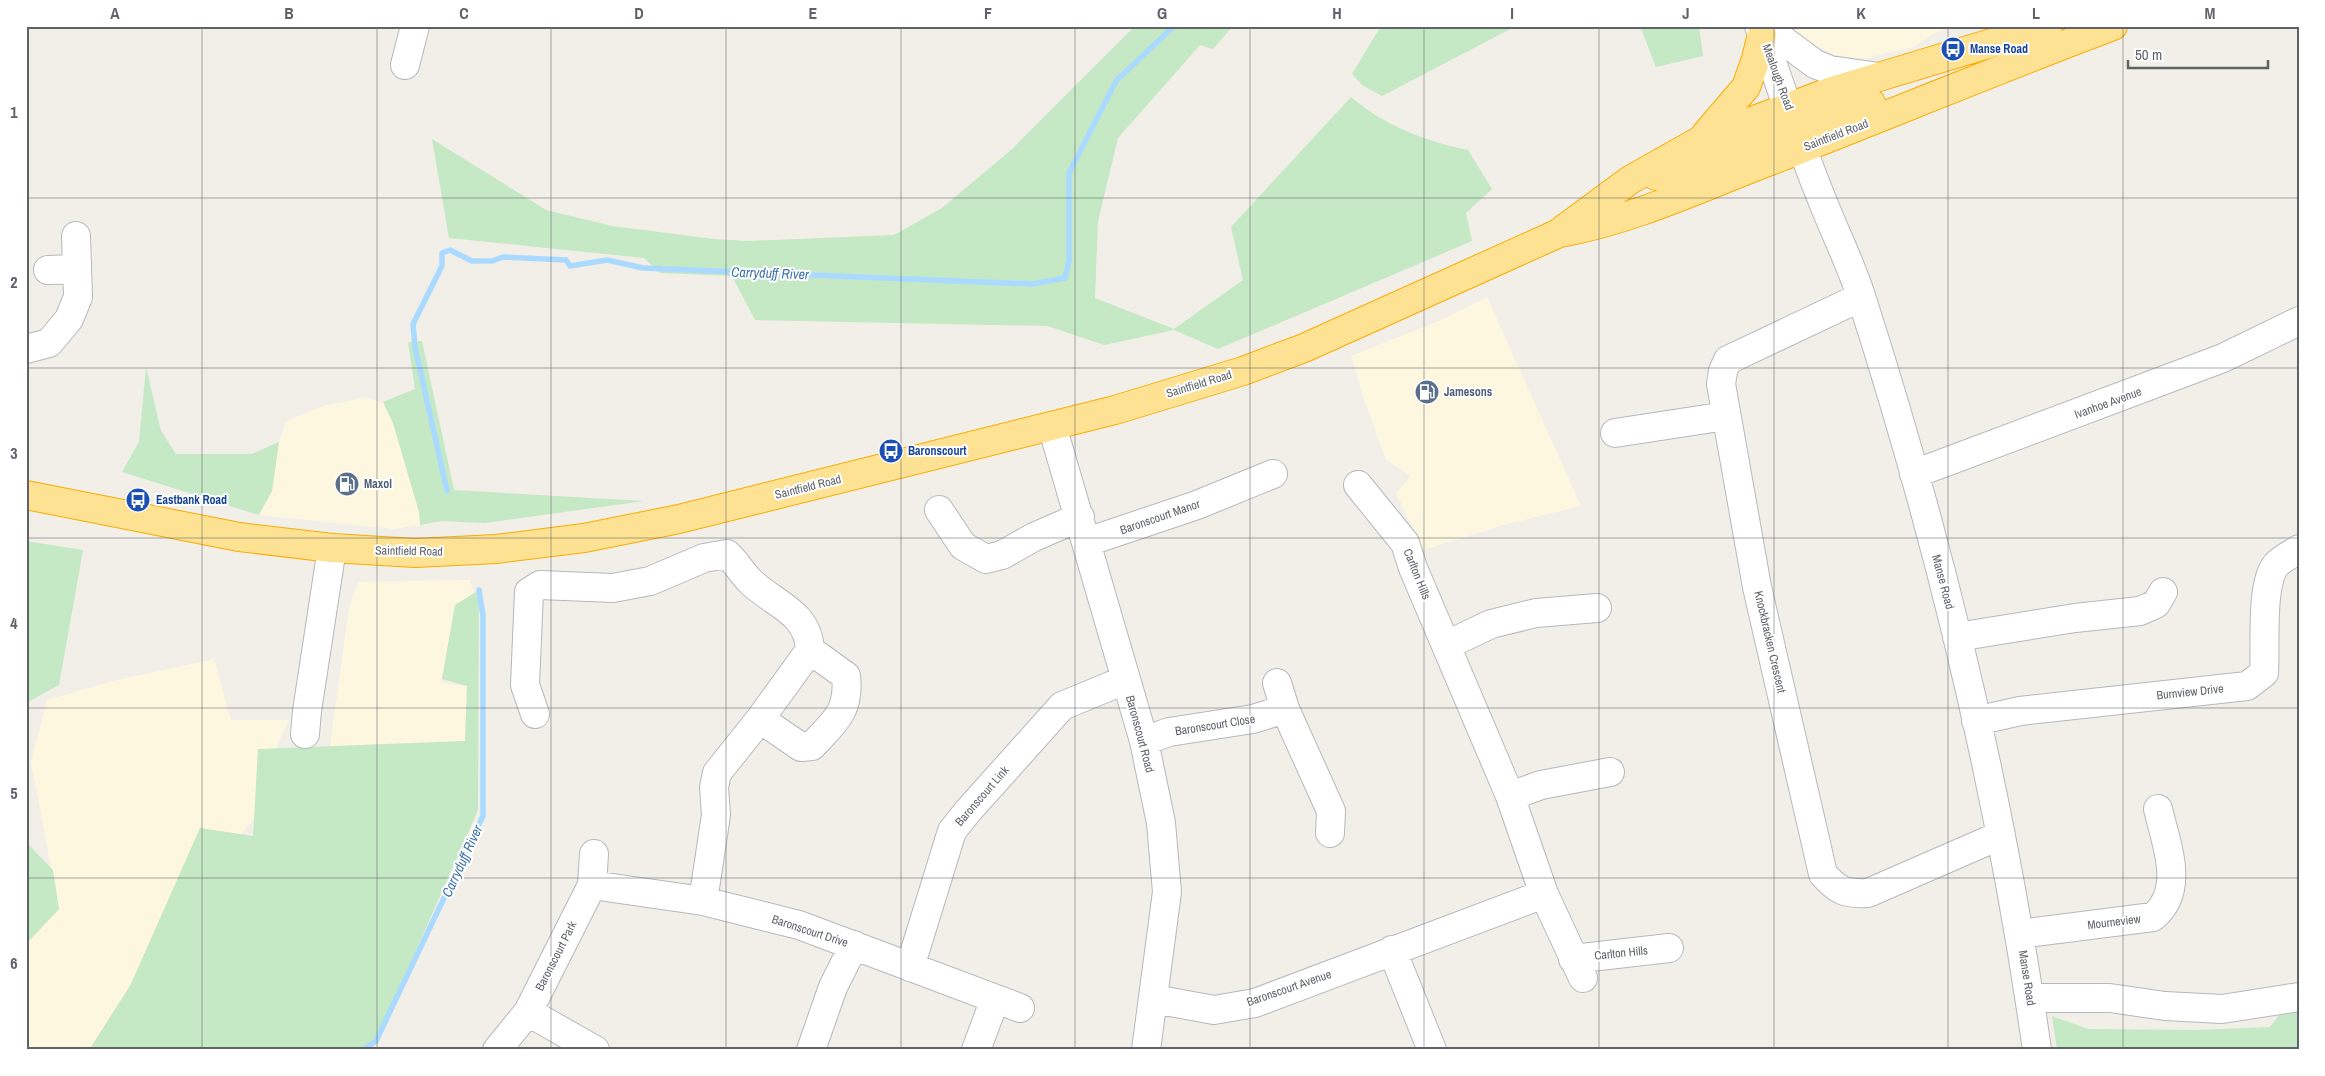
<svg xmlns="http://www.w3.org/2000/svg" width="2325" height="1076" viewBox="0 0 2325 1076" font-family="'Archivo Narrow',sans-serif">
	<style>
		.commercial { fill: #fef7e0 }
		.green { fill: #c5e8c5 }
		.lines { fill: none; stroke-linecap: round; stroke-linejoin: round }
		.stream { stroke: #aadaff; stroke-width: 5.5 }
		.minor-casing { stroke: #b5b8bc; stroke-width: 30 }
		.highway-casing { stroke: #f9ab00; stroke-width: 30 }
		.minor { stroke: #fff; stroke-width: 28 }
		.highway { stroke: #fde293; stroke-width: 28 }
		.grid { fill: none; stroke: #5f6368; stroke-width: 1; stroke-opacity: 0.55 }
		.labels { text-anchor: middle; stroke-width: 4; stroke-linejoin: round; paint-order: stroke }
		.transit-label { font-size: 12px; font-weight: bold; fill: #164399; stroke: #fff; text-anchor: start }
		.street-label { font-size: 12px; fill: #5f6368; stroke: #fff }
		.service-label { font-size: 12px; font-weight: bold; fill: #4e5e75; stroke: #fff; text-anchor: start }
		.water-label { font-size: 14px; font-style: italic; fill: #4174aa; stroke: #fff }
		.neatline { fill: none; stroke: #5f6368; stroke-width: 2 }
		.grid-label { font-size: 16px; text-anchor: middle; font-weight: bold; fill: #5f6368 }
	</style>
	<rect width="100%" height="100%" fill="#f1efe8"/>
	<path class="commercial" d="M1793 26H1959L1937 32 1913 47 1863 59 1834 55 1801 37Z
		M1487 297 1581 506 1500 526 1424 550 1396 493 1411 476 1386 460 1364 399 1351 356 1443 319Z
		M365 398 383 402 393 423 419 512 420 525 394 529 259 515 272 491 279 442 286 421 323 406Z
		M470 580 474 593 455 605 441 683 467 686 465 741 330 746 349 608 358 582Z
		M214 659 231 720H289L264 773 272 796 232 846 191 889 89 1050H26V944L59 910 31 762 47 700 113 681Z"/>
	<path class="green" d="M1135 26H1233L1213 49 1200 45 1118 138 1098 221 1095 298 1174 329 1243 280 1231 227 1351 97C1383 125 1427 142 1468 150L1492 189 1466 213 1472 241 1218 349 1174 330 1104 345 1048 326 755 320 732 276 660 273 644 258 449 238 432 139 546 210 612 226 714 239 748 241 894 235 942 208 1011 150Z
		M1381 26H1516L1382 96 1362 85 1352 74Z
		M1640 26H1699L1703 56 1656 67Z
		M422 341 454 490 644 501 485 523 441 521 420 525 419 512 393 423 383 402 415 389 408 342Z
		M146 367 161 431 176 454H252L279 442 272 491 259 515 122 472 139 442Z
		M26 541 83 550 59 685 26 703Z
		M479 590 478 810 376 1041 363 1050H89L130 986 200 828 253 836 258 749 465 741 467 686 442 679 455 605Z
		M26 842 53 870 59 909 26 944Z
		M2299 1001V1050H2057L2052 1016 2088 1029 2197 1030 2270 1027 2283 1010Z"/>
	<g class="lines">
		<path class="stream" d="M447 491 415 347 413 324 442 266V253L450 250 472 261H492L503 257 566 260 570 266 607 260 643 268 1032 284 1065 278 1069 261V173L1116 81 1174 26
			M363 1050 376 1041 483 816V616L479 590"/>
		<defs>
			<path id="minor" d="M1759 26C1780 83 1798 141 1821 197 1834 231 1850 262 1861 296 1940 542 2001 795 2037 1050
				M1764 26 1815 64 1830 70 1879 77
				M405 65 415 26
				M48 270 76 269
				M1861 297 1728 360 1723 371 1721 384 1757 587 1823 874C1838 891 1845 894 1868 893L2001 835
				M26 349 49 343 69 319 78 297 76 236
				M1052 426 1144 741 1161 823 1167 892 1146 1050
				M1615 433 1726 416
				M1914 474 2223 358 2299 321
				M1358 485 1405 543 1413 568 1510 796 1544 894 1583 978
				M939 510 963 546 986 559 1002 555 1034 537 1080 517
				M1087 542 1197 505 1273 474
				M1957 637 2075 618 2140 611 2156 604 2163 592
				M1447 645 1491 624 1536 613 1597 608
				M1277 683 1285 709 1331 811 1330 833
				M535 714 525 685 529 592 540 585 613 588 650 581 704 558 727 554C736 562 741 572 750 581 774 605 808 611 810 650L760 719 717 773 714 787 716 815 703 901
				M760 719 801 747 812 746C834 722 850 712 846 676L810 650
				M1976 721 2020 711 2247 686 2264 673C2266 647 2260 585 2276 565 2281 559 2292 554 2299 549
				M305 734 307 711 332 548
				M1144 741 1169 732 1253 719 1285 709
				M1510 796 1541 785 1610 772
				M592 885 703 901 799 925 1020 1008
				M2020 934 2153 917C2186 890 2166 844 2158 809
				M1392 950 1432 1050
				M1573 959 1669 948
				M910 967 952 831 968 811 1062 706 1125 680
				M2030 998H2110L2165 1006 2222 1009 2299 997
				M1154 999 1214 1010 1255 1003 1544 894
				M528 1012 595 1050
				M497 1050 528 1012 592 885 594 854
				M811 1050 833 987 854 945
				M976 1050 995 999"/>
			<path id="highway" d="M1705 135 1746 87 1756 59 1762 34
				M1656 176 1678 172 1871 103
				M1565 232C1634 219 1700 188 1765 163 1881 118 1996 70 2113 26
				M26 495 239 537 332 548 415 553 496 549 584 538 679 519 1115 410 1243 371 1304 348 1557 234 1630 180 1701 140 1829 92 2048 26"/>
		</defs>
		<use href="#minor" class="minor-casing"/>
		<use href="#highway" class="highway-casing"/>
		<use href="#minor" class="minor"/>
		<use href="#highway" class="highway"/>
	</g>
	<path class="grid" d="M202 26V1050M377 26V1050M551 26V1050M726 26V1050M901 26V1050M1075 26V1050M1250 26V1050M1424 26V1050M1599 26V1050M1774 26V1050M1948 26V1050M2123 26V1050M26 198H2299M26 368H2299M26 538H2299M26 708H2299M26 878H2299"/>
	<defs>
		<symbol id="bus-disc" viewBox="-11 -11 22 22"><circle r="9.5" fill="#1a4fb4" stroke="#fff"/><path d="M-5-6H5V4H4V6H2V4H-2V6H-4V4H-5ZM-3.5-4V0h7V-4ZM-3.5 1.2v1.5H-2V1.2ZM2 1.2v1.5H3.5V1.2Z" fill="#fff"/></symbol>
		<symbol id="fuel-disc" viewBox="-11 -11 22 22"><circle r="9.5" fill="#5c6f8a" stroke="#fff"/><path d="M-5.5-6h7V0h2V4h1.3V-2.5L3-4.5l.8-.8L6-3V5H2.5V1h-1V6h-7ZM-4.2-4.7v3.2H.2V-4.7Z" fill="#fff"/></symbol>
	</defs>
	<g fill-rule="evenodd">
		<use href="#bus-disc" x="1939" y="35" width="28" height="28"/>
		<use href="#fuel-disc" x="1413" y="378" width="28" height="28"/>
		<use href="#bus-disc" x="877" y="437" width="28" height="28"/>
		<use href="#fuel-disc" x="333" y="470" width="28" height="28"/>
		<use href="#bus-disc" x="124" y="486" width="28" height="28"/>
	</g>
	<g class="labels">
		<g class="transit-label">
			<text x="1970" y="53">Manse Road</text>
			<text x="908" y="455">Baronscourt</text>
			<text x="156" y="504">Eastbank Road</text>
		</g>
		<g class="street-label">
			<text transform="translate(1778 77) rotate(70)" y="4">Mealough Road</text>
			<text transform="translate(1836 135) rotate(-21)" y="4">Saintfield Road</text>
			<text transform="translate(1199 384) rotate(-17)" y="4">Saintfield Road</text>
			<text transform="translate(2108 403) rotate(-20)" y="4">Ivanhoe Avenue</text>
			<text transform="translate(808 487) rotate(-14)" y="4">Saintfield Road</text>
			<text transform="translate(1160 517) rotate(-19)" y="4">Baronscourt Manor</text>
			<text transform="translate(409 551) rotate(1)" y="4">Saintfield Road</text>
			<text transform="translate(1417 574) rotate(68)" y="4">Carlton Hills</text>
			<text transform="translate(1943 582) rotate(75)" y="4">Manse Road</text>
			<text transform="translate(1770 642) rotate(77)" y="4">Knockbracken Crescent</text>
			<text transform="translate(2190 692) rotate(-6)" y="4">Burnview Drive</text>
			<text transform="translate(1215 725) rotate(-9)" y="4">Baronscourt Close</text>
			<text transform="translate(1140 734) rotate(75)" y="4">Baronscourt Road</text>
			<text transform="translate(982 796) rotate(-49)" y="4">Baronscourt Link</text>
			<text transform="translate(2114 922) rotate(-7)" y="4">Mourneview</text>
			<text transform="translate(810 931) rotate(18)" y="4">Baronscourt Drive</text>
			<text transform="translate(1621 953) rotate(-6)" y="4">Carlton Hills</text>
			<text transform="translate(556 956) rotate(-63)" y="4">Baronscourt Park</text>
			<text transform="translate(2027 978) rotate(81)" y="4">Manse Road</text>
			<text transform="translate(1289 988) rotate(-19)" y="4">Baronscourt Avenue</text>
		</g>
		<g class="service-label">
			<text x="1444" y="396">Jamesons</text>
			<text x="364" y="488">Maxol</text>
		</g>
		<g class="water-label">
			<text transform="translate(770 273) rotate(2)" y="5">Carryduff River</text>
			<text transform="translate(462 861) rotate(-65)" y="5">Carryduff River</text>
		</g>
	</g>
	<rect width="2325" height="1076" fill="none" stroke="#ffffff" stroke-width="55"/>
	<path d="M2128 60v8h140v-8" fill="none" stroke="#5f6368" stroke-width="2.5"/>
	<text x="2135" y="60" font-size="15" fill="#5f6368" stroke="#ffffff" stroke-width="4" paint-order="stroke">50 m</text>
	<rect x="28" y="28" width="2270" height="1020" class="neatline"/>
	<g class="grid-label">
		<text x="115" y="19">A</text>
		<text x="289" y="19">B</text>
		<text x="464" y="19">C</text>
		<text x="639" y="19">D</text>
		<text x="813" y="19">E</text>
		<text x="988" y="19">F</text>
		<text x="1162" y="19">G</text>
		<text x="1337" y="19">H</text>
		<text x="1512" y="19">I</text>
		<text x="1686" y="19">J</text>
		<text x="1861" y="19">K</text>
		<text x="2036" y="19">L</text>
		<text x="2210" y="19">M</text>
		<text x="14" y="118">1</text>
		<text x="14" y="288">2</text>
		<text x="14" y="459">3</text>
		<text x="14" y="629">4</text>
		<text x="14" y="799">5</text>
		<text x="14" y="969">6</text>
	</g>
</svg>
